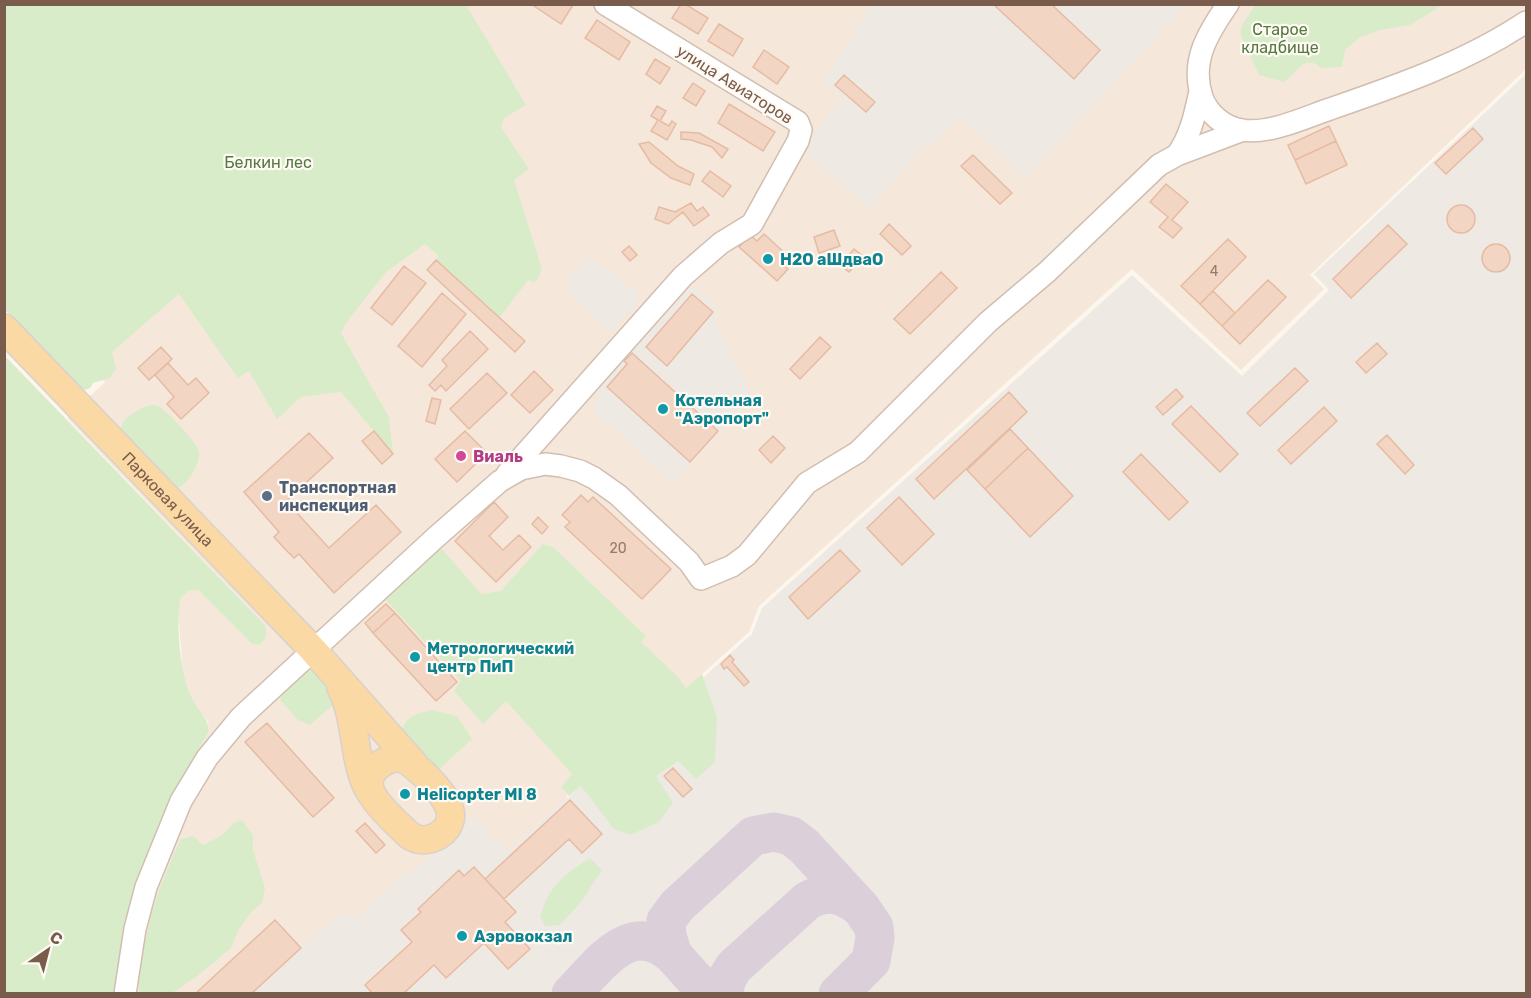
<svg xmlns="http://www.w3.org/2000/svg" width="1531" height="998" viewBox="0 0 1531 998" font-family="Rubik,sans-serif">
	<style>
		.residential { fill: #f5e8da }
		.industrial { fill: #efe9e4 }
		.green { fill: #d8ecc9 }
		.lines { fill: none; stroke-linecap: round; stroke-linejoin: round }
		.taxiway { stroke: #dbcfda; stroke-width: 39 }
		.building { fill: #f3d5c3; stroke: #e6bba3; stroke-width: 1.5 }
		.minor-casing { stroke: #d1beb0; stroke-width: 24 }
		.major-casing { stroke: #dad1cd; stroke-width: 30 }
		.minor { stroke: #fff; stroke-width: 21 }
		.major { stroke: #fbd9a5; stroke-width: 27 }
		.culture-dot { fill: #0f9aa8; stroke: #fffaf3; stroke-width: 2 }
		.hotel-dot { fill: #d1479c; stroke: #fffaf3; stroke-width: 2 }
		.service-dot { fill: #5c6f8a; stroke: #fffaf3; stroke-width: 2 }
		.labels { text-anchor: middle; stroke-width: 4.5; stroke-linejoin: round; paint-order: stroke }
		.number-label { font-size: 14px; fill: #987a6a }
		.park-label { font-size: 16px; fill: #537a41; stroke: #fffaf3 }
		.street-label { font-size: 16px; fill: #7a5c4d; stroke: #fffaf3 }
		.culture-label { font-size: 16px; font-weight: bold; fill: #0d838f; stroke: #fffaf3; text-anchor: start }
		.hotel-label { font-size: 16px; font-weight: bold; fill: #b23c85; stroke: #fffaf3; text-anchor: start }
		.service-label { font-size: 16px; font-weight: bold; fill: #4e5e75; stroke: #fffaf3; text-anchor: start }
	</style>
	<rect width="100%" height="100%" fill="#fdf6ec"/>
	<path class="residential" d="M5 5H1526V69L1310 275 1324 289 1241 370 1132 269 759 606 749 632 566 796 602 834 355 994 114 993 129 906 150 847 170 800 209 731 208 722 191 697 183 675 178 609 181 596 190 590H198L251 643 267 632 265 625 67 418 105 382 5 277Z"/>
	<path class="industrial" d="M871 5H1186L1026 178 960 117 937 143H926L873 205 868 207 802 150 842 98 824 80Z
		M1526 74V993L195 994 277 918 302 946 337 916H357L405 874 414 872 475 816 507 852 752 634 762 608 1132 275 1242 376 1329 290 1314 274Z
		M584 258 594 260 638 293 635 307 611 330 605 329 567 290V279Z
		M692 286 717 308 716 323 752 396 673 483 594 410 600 387Z"/>
	<path class="green" d="M5 5H466L526 105 504 118 501 127 529 169 514 180 542 269 538 279 534 282 528 280 499 318 436 260 439 256 425 244 386 272 346 323 341 333 389 417 393 454 341 392 301 397 277 419 249 371 238 378 179 294 112 352 116 368 110 378 93 383 90 388 85 390 79 387 5 310Z
		M1255 5V4L1442 5 1410 25 1381 30 1360 37 1345 50 1342 67 1321 68C1305 53 1297 72 1284 82L1259 75 1241 36V27Z
		M4 355 265 625C268 634 266 639 259 645L251 643 198 590H190L181 597C175 621 180 670 190 694 195 707 208 716 209 731L170 800 150 847 129 906 114 993H5Z
		M151 405C154 405 157 405 160 407 167 411 195 441 198 449 203 461 187 488 174 489L120 432C120 419 138 408 151 405Z
		M543 544 553 547 646 636 641 642 677 676 686 688 702 674 717 717 715 762 696 779 678 761 656 776 673 803 659 822 630 835 614 829 581 786 569 796 561 787 572 774 506 701 483 724 454 691 461 681 386 600 364 619 359 616 430 551 442 549 481 594 501 591Z
		M315 669 333 687V705L310 725 298 720 280 700C285 685 299 671 315 669Z
		M432 710 457 716 472 739 436 772 400 737C405 716 413 715 432 710Z
		M242 820 253 835V850L265 888 262 903 252 911 239 929 231 948 196 977 172 993H139C138 983 140 971 142 960 148 917 162 878 181 839L193 836 203 845 221 836 234 823Z
		M590 858 602 870 581 902 560 925 545 926 540 916C551 884 562 876 590 858Z"/>
	<g class="lines">
		<path class="taxiway" d="M571 994C600 965 630 917 673 955
			M708 994 673 955 667 936 666 921 677 906 753 836 774 832 791 836 804 846 861 908 874 927 875 938 871 961 838 994
			M724 994 726 980 734 967 807 901C828 889 843 894 861 908"/>
	</g>
	<path class="building" d="M531 4H572L573 5 561 24Z
		M681 4H685L708 18 698 34 672 18Z
		M993 4H1051L1100 50 1074 79Z
		M597 20 630 42 619 60 585 38Z
		M719 24 743 39 733 56 708 41Z
		M764 50 789 67 777 84 753 67Z
		M655 59 670 68 660 84 646 74Z
		M844 75 875 102 866 112 835 85Z
		M693 83 705 91 696 106 683 98Z
		M729 104 775 132 763 151 718 123Z
		M657 106 666 111 660 121 669 126 672 121 676 124 667 140 651 131 658 120 651 116Z
		M1329 126 1336 141 1295 160 1288 145Z
		M1473 128 1483 139 1446 174 1435 163Z
		M681 132 699 133 728 149 722 158 712 147 691 140 681 139Z
		M1336 141 1347 165 1306 184 1295 160Z
		M649 142 678 166 694 174 690 185 671 178 651 163 639 144Z
		M973 155 1012 193 1000 204 961 166Z
		M710 171 731 186 723 197 702 181Z
		M1166 184 1188 202 1172 220 1182 228 1173 238 1159 227 1168 217 1150 202Z
		M691 203 697 211 703 207 709 215 694 226 683 212 668 224 655 219 659 207 675 212Z
		M1447 219a14 14 0 1 1 28 0a14 14 0 1 1-28 0Z
		M889 224 911 246 902 255 880 234Z
		M1388 225 1407 244 1351 298 1333 279Z
		M834 230 840 246 819 253 814 237Z
		M764 234 787 255 781 262 788 269 777 281 739 247 750 235 757 241Z
		M1228 239 1246 257 1200 304 1181 286Z
		M1482 258a14 14 0 1 1 28 0a14 14 0 1 1-28 0Z
		M629 246 637 255 630 261 622 252Z
		M854 249 863 256 849 272 840 265Z
		M436 260 525 341 515 352 427 270Z
		M404 266 426 283 392 325 371 308Z
		M941 272 957 288 910 334 894 319Z
		M1268 280 1286 297 1240 344 1222 326Z
		M1213 291 1235 313 1222 326 1200 304Z
		M442 293 466 314 422 367 398 346Z
		M692 294 713 312 667 366 646 347Z
		M470 331 488 349 446 391 441 385 435 391 429 385 447 366 442 360Z
		M820 337 831 347 800 379 790 369Z
		M1377 343 1387 354 1366 373 1356 362Z
		M161 347 172 359 149 380 138 368Z
		M632 353 718 431 690 462 607 387 627 364 624 361Z
		M168 363 188 385 196 378 209 393 181 419 167 404 174 397 155 375Z
		M1295 368 1308 381 1260 426 1247 413Z
		M534 371 553 390 530 413 511 395Z
		M487 373 507 393 469 429 450 409Z
		M1176 389 1183 397 1163 415 1156 407Z
		M1009 392 1027 412 934 499 916 479Z
		M432 398 441 400 435 424 426 421Z
		M1191 406 1238 454 1220 472 1172 424Z
		M1324 407 1337 421 1291 464 1278 450Z
		M1010 429 1028 448 985 489 967 470Z
		M374 431 393 454 382 464 362 441Z
		M465 431 487 453 457 482 435 459Z
		M309 433 333 458 286 501 329 548 376 505 401 532 334 593 299 554 294 558 284 548 274 537 279 532 244 492Z
		M1387 435 1414 465 1405 474 1377 444Z
		M773 436 785 448 771 463 759 450Z
		M1028 448 1073 496 1030 537 985 489Z
		M1141 454 1188 502 1169 520 1123 472Z
		M581 495 588 502 593 497 671 569 642 599 565 527 570 522 562 515Z
		M899 497 934 534 902 565 867 528Z
		M494 502 508 517 489 536 503 550 519 535 531 547 496 582 455 541Z
		M538 517 548 527 542 534 532 524Z
		M840 550 860 571 808 619 789 597Z
		M386 604 395 613 373 633 365 623Z
		M395 613 457 682 436 701 373 633Z
		M730 655 734 660 732 662 749 682 744 686 727 667 724 669 721 664Z
		M267 723 334 798 313 817 245 742Z
		M673 768 692 789 683 797 664 776Z
		M570 800 602 834 582 853 569 839 504 899 485 879Z
		M365 823 385 845 376 853 356 831Z
		M474 867 516 912 505 922 530 949 508 969 484 943 446 978 434 965 403 994H373L365 985 412 942 401 930 421 912 418 909 459 870 464 876Z
		M275 920 301 948 251 994H195Z"/>
	<g class="lines">
		<defs>
			<path id="minor" d="M1228 4C1208 33 1190 61 1202 97 1208 114 1224 127 1242 130 1268 135 1306 117 1330 109 1399 85 1466 62 1526 22
				M1177 155C1191 135 1195 114 1200 91
				M507 474 683 276 721 243 752 224 798 141 801 130 798 122 605 4
				M125 994 135 929 146 887 181 801 207 758 241 717 435 538 500 481 521 469 545 464 561 466 580 471 594 478 618 495 689 562 701 579 732 566 747 555 807 483 858 452 988 322 1047 272 1159 165 1177 155 1243 130"/>
			<g id="major">
				<path id="s1" d="M4 328 313 650 414 764"/>
				<path d="M341 688C357 717 353 766 370 792"/>
				<path d="M399 757C415 763 446 793 450 811 455 832 426 848 409 835 398 824 380 809 373 796 360 776 381 759 399 757Z"/>
			</g>
		</defs>
		<use href="#minor" class="minor-casing"/>
		<use href="#major" class="major-casing"/>
		<use href="#minor" class="minor"/>
		<use href="#major" class="major"/>
	</g>
	<g class="culture-dot">
		<circle cx="768" cy="259" r="6"/>
		<circle cx="663" cy="409" r="6"/>
		<circle cx="415" cy="657" r="6"/>
		<circle cx="405" cy="794" r="6"/>
		<circle cx="462" cy="936" r="6"/>
	</g>
	<circle class="hotel-dot" cx="461" cy="456" r="6"/>
	<circle class="service-dot" cx="267" cy="496" r="6"/>
	<g class="labels">
		<g class="number-label">
			<text x="1214" y="276">4</text>
			<text x="618" y="553">20</text>
		</g>
		<g class="park-label">
			<text x="1280" y="35">Старое<tspan x="1280" dy="18">кладбище</tspan></text>
			<text x="268" y="168">Белкин лес</text>
		</g>
		<g class="street-label">
			<text transform="translate(735 84) rotate(32)" y="6">улица Авиаторов</text>
			<text dy="6" stroke="none"><textPath href="#s1" startOffset="237">Парковая улица</textPath></text>
		</g>
		<g class="culture-label">
			<text x="780" y="265">H2O аШдваО</text>
			<text x="675" y="406">Котельная<tspan x="675" dy="18">"Аэропорт"</tspan></text>
			<text x="427" y="654">Метрологический<tspan x="427" dy="18">центр ПиП</tspan></text>
			<text x="417" y="800">Helicopter MI 8</text>
			<text x="474" y="942">Аэровокзал</text>
		</g>
		<g class="hotel-label">
			<text x="473" y="462">Виаль</text>
		</g>
		<g class="service-label">
			<text x="279" y="493">Транспортная<tspan x="279" dy="18">инспекция</tspan></text>
		</g>
	</g>
	<rect width="1531" height="998" fill="none" stroke="#7a5c4d" stroke-width="12"/>
	<g transform="translate(48 950) rotate(35)" stroke="#fffaf3" stroke-width="4.5" paint-order="stroke">
	<path d="M0-4.5L10 22L0 15L-10 22Z" fill="#7a5c4d"/>
	<text y="-9" font-size="16" font-weight="bold" text-anchor="middle" fill="#7a5c4d">С</text>
	</g>
</svg>
